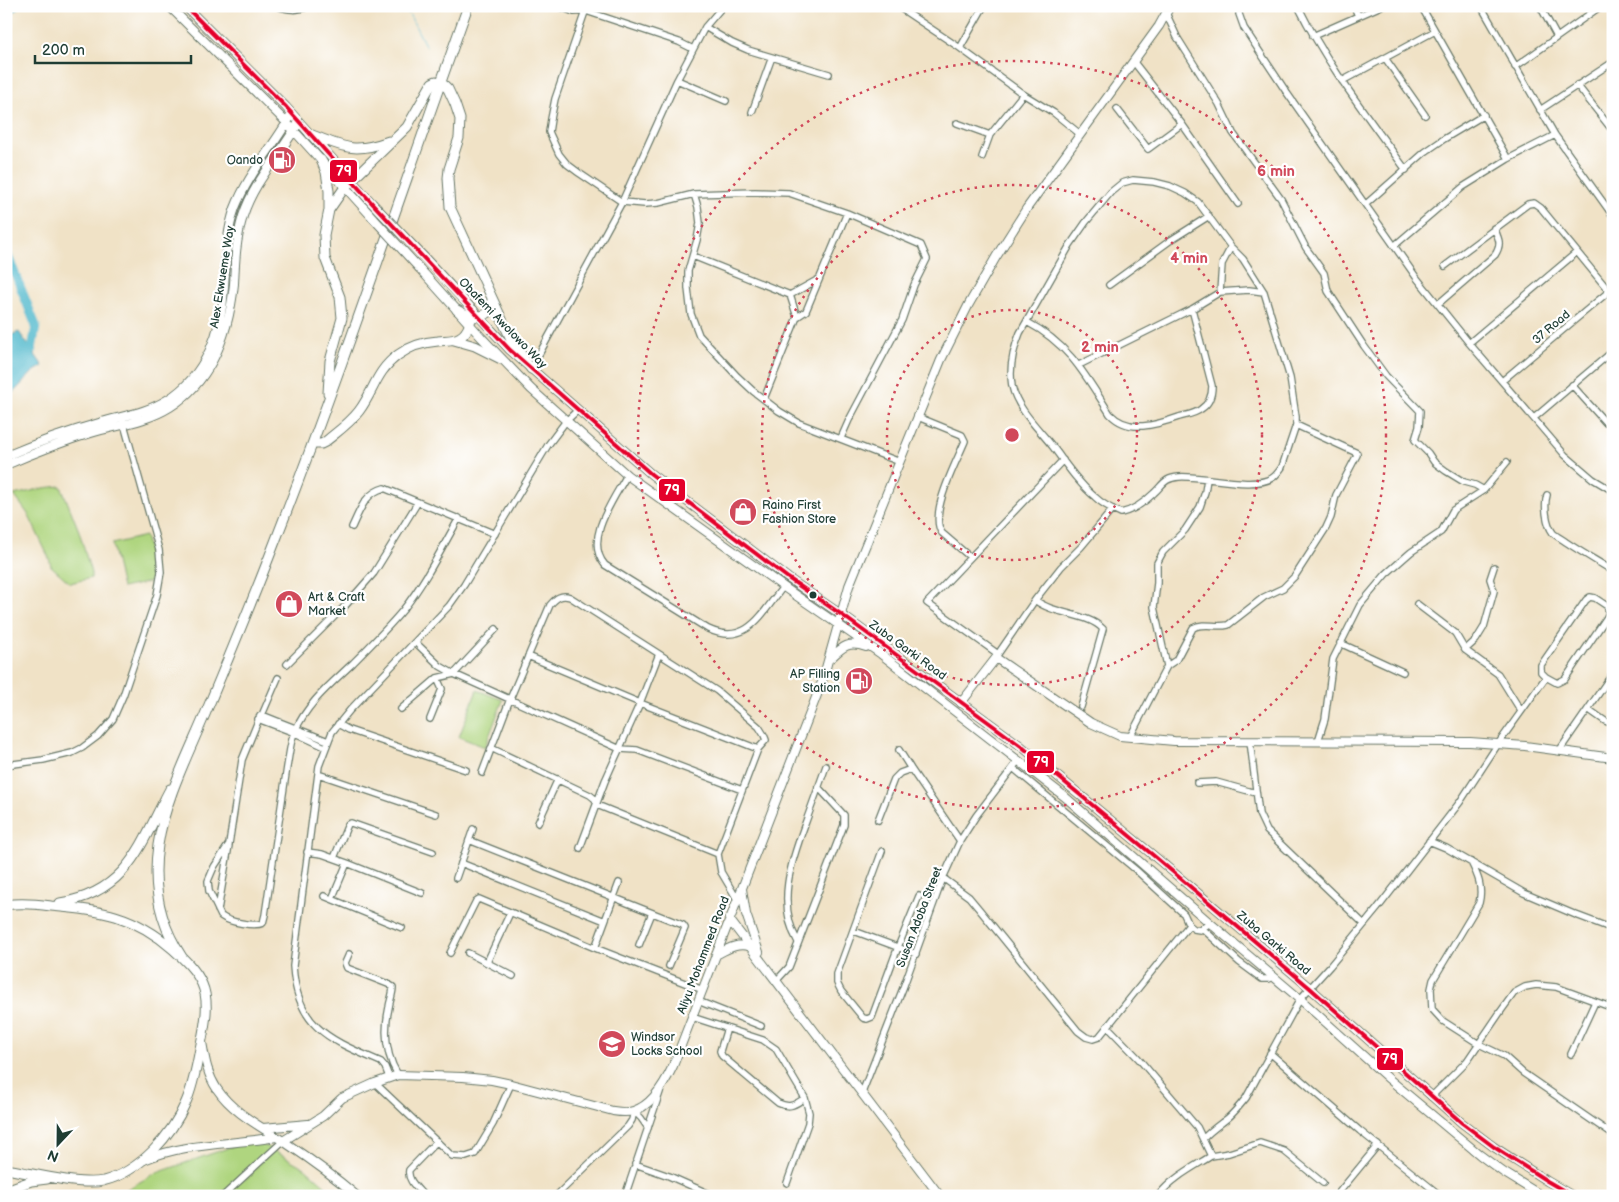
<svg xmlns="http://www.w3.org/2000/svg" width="1619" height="1202" viewBox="0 0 1619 1202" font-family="'Balsamiq Sans',sans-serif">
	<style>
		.green { fill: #afd57f; stroke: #67895a }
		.water { fill: #4db7cb; stroke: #367a80 }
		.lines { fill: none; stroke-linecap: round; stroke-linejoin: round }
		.stream { stroke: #4db7cb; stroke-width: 1 }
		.river { stroke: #4db7cb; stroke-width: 9 }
		.street-casing { stroke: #687767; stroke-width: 8 }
		.secondary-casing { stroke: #687767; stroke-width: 10 }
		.primary-casing { stroke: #687767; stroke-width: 11 }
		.street { stroke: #fff; stroke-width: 5.5 }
		.secondary { stroke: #fff; stroke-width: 8 }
		.primary { stroke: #fff; stroke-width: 9 }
		.secondary-bridge-casing { stroke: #687767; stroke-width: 10; stroke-linecap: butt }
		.secondary-bridge { stroke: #fff; stroke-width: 8 }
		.bus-1-casing { stroke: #fff; stroke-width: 8 }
		.bus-1 { stroke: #e4002b; stroke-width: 4 }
		.ring { fill: none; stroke: #d1495b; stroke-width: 2.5; stroke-dasharray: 2.5 5 }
		.bus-dot { fill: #1f3d34; stroke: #fff; stroke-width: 2 }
		.labels { text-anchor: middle; stroke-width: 4.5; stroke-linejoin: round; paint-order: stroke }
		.poi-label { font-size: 12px; fill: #1f3d34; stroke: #fff; text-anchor: start }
		.street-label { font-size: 12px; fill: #1f3d34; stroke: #fff }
		.centre { fill: #d1495b; stroke: #fff; stroke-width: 2.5 }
		.ring-label { font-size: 15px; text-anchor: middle; font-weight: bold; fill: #d1495b; stroke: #fff; stroke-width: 4.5; stroke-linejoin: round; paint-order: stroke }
		.line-badge { stroke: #fff; stroke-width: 2 }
		.badge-label { font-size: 14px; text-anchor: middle; font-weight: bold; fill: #fff }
	</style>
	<rect width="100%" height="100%" fill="#fff"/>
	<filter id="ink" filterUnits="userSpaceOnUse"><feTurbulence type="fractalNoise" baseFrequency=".02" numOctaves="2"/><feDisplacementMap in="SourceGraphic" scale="10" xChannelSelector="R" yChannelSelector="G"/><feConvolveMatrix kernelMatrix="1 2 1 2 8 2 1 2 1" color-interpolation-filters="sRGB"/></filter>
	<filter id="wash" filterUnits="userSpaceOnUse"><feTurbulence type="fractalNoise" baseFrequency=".0096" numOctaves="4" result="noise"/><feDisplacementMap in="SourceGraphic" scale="20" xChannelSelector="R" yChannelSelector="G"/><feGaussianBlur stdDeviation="1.12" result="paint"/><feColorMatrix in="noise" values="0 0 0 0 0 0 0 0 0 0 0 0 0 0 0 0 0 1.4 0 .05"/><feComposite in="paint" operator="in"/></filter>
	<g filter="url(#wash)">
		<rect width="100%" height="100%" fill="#f0e2c6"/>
		<path class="green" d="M61 486 79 531 91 573V578L70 583 51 566 49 558 28 514 14 495 44 488Z
			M145 536 153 565 150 582 122 588 112 544Z
			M477 690 503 700 485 747 459 737Z
			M253 1139 305 1168 337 1196H115L154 1174Z"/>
		<path class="water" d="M19 332 43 366 33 372 10 396 6 392V335L8 336Z"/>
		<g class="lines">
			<path class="stream" d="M405 6 426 47"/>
			<path class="river" d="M6 13 14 6
				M6 251 36 326 32 349"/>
		</g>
	</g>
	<g filter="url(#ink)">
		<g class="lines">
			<defs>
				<path id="street" d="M277 6C288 10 297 11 308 6
					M558 6 574 12 586 11 679 42 693 49
					M587 6 555 99 551 119 549 132 559 154 567 164 579 173 622 202 645 204 658 203 694 194 755 192 789 193 847 213 921 245 927 259 914 285 902 320 849 420 841 438
					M897 6 960 48 1023 94 1054 113 1080 134
					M1240 6 1239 14 1244 28 1287 93 1416 277 1469 343 1565 455 1593 479 1613 491
					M1298 6C1327 65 1368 117 1406 170
					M1354 6 1358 16
					M1421 6 1508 159
					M1481 6 1555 135 1613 216
					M1540 6 1557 37
					M1166 13 1177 37 1219 104 1233 133 1281 199 1306 248 1324 273 1328 291 1364 346 1386 376 1420 411 1419 427 1415 440 1428 453 1434 462 1446 471 1464 482 1475 485 1484 490 1453 510 1441 532 1411 552 1386 574 1360 605 1333 659 1325 719 1318 741
					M705 27 732 43 748 50 829 74
					M1313 36 1381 6
					M960 48 984 6
					M1385 58 1425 115
					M1133 61 1182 124 1238 204
					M1515 67 1601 6
					M677 80 726 101
					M1342 81 1435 31
					M1577 85 1613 131
					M1117 109 1148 149 1182 124
					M1540 110 1613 62
					M752 112 772 57
					M957 123 990 135
					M982 157 990 135 1023 94
					M1133 180 1154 182 1170 186 1185 193 1198 202 1231 247 1243 259 1264 292 1290 378 1296 417V425L1282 467C1279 471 1276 476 1272 478 1253 490 1202 475 1179 477 1164 478 1163 485 1154 493 1145 502 1134 510 1121 513 1112 509 1102 504 1095 497 1078 483 1066 464 1053 447 1039 429 1017 409 1012 386 1009 368 1013 350 1020 333L1070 245 1086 222 1111 192 1122 183Z
					M694 194 698 207 700 223 697 240 688 271V288L691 314 699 335 737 376 753 391 779 411 799 423 900 462
					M1366 204 1425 152 1444 139 1484 115
					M1394 246 1463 187 1508 159 1555 135
					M693 256 790 295 797 317
					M1445 266 1528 204 1534 203 1541 208 1609 291
					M1109 285 1171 240 1209 216
					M1220 292 1249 290 1264 292
					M790 295 819 279
					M1438 304 1495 255C1502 244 1499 239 1494 228
					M1027 322C1069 344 1086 376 1110 414 1129 434 1156 425 1179 417 1186 415 1195 414 1201 409 1209 404 1212 395 1212 386L1192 309
					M1469 343 1577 252
					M1608 355 1613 361
					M1079 365 1192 309 1220 292 1222 264 1231 247
					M531 369 622 202 677 80 705 27 723 6
					M1502 381 1613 288
					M1572 385 1606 423
					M764 399 797 317 806 311 847 213
					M918 417 962 435 965 441C957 461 928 514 942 533L970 557
					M1534 418 1613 351
					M627 475C614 499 583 540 605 565L708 629C747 647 762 613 783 587
					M1484 490 1507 462
					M1547 495C1544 505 1546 524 1553 533 1556 536 1562 539 1566 542 1581 552 1597 561 1613 571
					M352 527C360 510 365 493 384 488L495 534
					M1590 597 1595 598 1607 606 1609 612 1607 617 1565 679 1557 683 1546 677 1541 672V665L1586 600Z
					M1035 600C1054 615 1088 613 1103 629L1081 707
					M1417 604 1455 633 1465 650 1498 674 1521 711
					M415 642 440 666 454 674 496 629
					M1340 643 1403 672
					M1465 650 1476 640 1484 627 1494 591 1490 579 1494 567
					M998 654 1035 600 1061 567 1081 547 1113 509
					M528 656 640 703 758 749
					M996 658 998 654 927 603 1063 460
					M287 664 345 606 374 573 418 502
					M1167 666 1176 660 1193 628C1204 622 1216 628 1228 625L1264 597 1283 588 1295 576 1326 528 1331 517 1336 495 1357 455V453L1296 425
					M401 709 437 678 454 674 620 749 637 750 742 790
					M1588 709 1605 721 1613 724
					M262 715 278 678
					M258 719 295 733 325 747
					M430 719 442 689 437 678
					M338 724 349 730 466 770
					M1130 737 1167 666 1154 607 1157 583V563L1163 552 1185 530 1200 507 1205 492 1207 479
					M328 741C306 732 284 724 262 715L260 716 242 760 229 844 214 867 208 881 209 891 221 916C229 922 254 927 263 923L265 915 287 767C289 756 290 744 294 733 308 702 330 685 353 663 370 646 387 629 403 610 425 582 441 550 459 518
					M1250 741 1259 814 1267 831 1364 924
					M491 748 590 795 595 799 597 805 718 854
					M899 750 911 769 960 841
					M1559 751 1613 673
					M6 765 43 760 72 753 82 748 98 736 113 719 123 696 157 595 161 572 159 550 122 417
					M1013 768 1136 870 1184 914 1189 925
					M482 773 510 699 550 605C556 598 561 594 570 597L717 691 759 727 764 735 766 740 758 749 718 854 721 872 737 899
					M318 774 436 814
					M1197 783 1216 782 1256 793
					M878 820 894 779 900 773 911 769
					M538 823 558 779
					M469 840 683 925 685 928 669 966
					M1429 841 1446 848 1524 893 1576 915 1613 929
					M580 848 605 781 640 703 659 654
					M882 851 837 974V983L841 991 863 1018 867 1019 872 1017 898 947 919 896
					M307 852 322 854 347 863
					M334 858 348 824 351 823 433 852
					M1471 862C1478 876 1483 887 1479 903L1433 980 1431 989 1432 1009 1443 1021 1479 1044 1504 1056 1523 1073 1613 1135
					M461 863 605 921
					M456 878 473 829
					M943 878 969 897 979 909 1078 1031 1086 1037 1093 1039 1099 1037 1189 925 1194 929 1200 930 1210 923
					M324 896 402 928
					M332 899 347 863 422 893
					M218 910 229 845
					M1202 928 1239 962 1262 979H1269L1273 977
					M854 931 916 954
					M798 942C776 904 791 862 805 824 812 805 819 786 826 766
					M639 945 652 913
					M595 948 619 883
					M450 953 476 901 479 899 595 948 703 990
					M468 953 513 976
					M349 954 345 963 347 968 388 984 393 987C393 994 390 1000 389 1007 384 1030 385 1054 398 1075
					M487 962 510 913
					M777 980 789 967 844 825V815L818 787
					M698 1001 761 1026
					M692 1017 763 1040 776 1049 805 1098 809 1113 808 1123 787 1183
					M1107 1026 1138 1058 1197 1127 1211 1156 1229 1153 1260 1143 1284 1151 1323 1183
					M727 1028 720 1051 722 1056 778 1103C791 1109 795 1104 805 1098
					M1270 1053 1360 1131 1441 1196
					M1571 1054 1595 1002
					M389 1077 385 1067 381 1062C331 1040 297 1029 293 966L319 766 332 732 350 710 449 606 464 585 548 445 566 421 578 410
					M375 1083 452 1156 466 1157 475 1154 493 1124 511 1084
					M862 1093 903 988 943 878 960 841 976 816 1018 761
					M1431 1097 1467 1061 1501 1011 1514 993 1525 987 1536 985 1556 987 1613 1008
					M634 1111 641 1118 648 1128
					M1203 1139C1209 1132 1216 1127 1224 1121 1233 1115 1239 1106 1246 1098L1300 999 1330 966 1377 909 1460 802 1498 744 1546 677
					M635 1164 669 1176 714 1196
					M223 1196 283 1141
					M424 1196C417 1188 407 1180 409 1170L437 1141
					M556 1196 628 1126 632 1120 634 1111
					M625 1196 660 1092
					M1158 1196C1172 1178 1192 1168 1211 1156
					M1336 1196 1378 1145"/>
				<path id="secondary" d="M169 6 287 123 373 218
					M185 6 286 107 372 203
					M424 257 510 350 651 474 788 578 842 615 1021 746 1154 856 1310 988 1462 1123 1494 1147 1547 1181 1573 1196
					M420 269 482 338 531 389 627 475 788 590 881 654 1064 796 1210 923 1300 999 1389 1079 1480 1155 1503 1172 1542 1196
					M6 456C36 443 67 432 99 423 122 416 146 413 167 400 206 376 222 331 224 287 226 260 226 233 235 208 248 174 274 146 292 114
					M6 465C34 453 62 442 91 433 118 425 146 422 170 407 213 380 229 331 234 284 235 261 236 239 243 216 254 181 281 154 299 122
					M831 658C843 646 849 641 866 647
					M961 703 996 658 1091 723 1120 736 1174 741 1470 742 1525 746 1613 758
					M742 889 746 914 759 952
					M729 919 940 1196
					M716 955C727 949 738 942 751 947
					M202 1042C205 1059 207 1074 217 1089 233 1113 262 1127 286 1143 310 1159 335 1177 357 1196
					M263 1128 308 1124
					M283 1141 323 1116 342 1098 375 1083 398 1075 463 1077 492 1080 511 1084 613 1111C619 1112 627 1113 633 1111 652 1106 665 1083 673 1066L822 682 849 586 941 360 969 304 996 257 1027 208 1159 26 1170 6
					M144 1160C187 1142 232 1145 276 1137"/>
				<path id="primary" d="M310 134C343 147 354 154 389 141
					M321 160 326 172 329 191V210L324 235 325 258 340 297 342 318 330 361 328 393
					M329 210 345 187 407 127 432 83 436 81 444 85 448 89 455 104 460 119 459 138 449 169 448 178 450 207 511 339 531 369
					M457 310C469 316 475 320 488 313L492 300
					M454 340 475 346 501 359
					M313 444H321L325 442C337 432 350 423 359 411 374 391 376 371 398 355 409 347 424 342 438 341 445 340 454 341 460 337 469 332 471 320 473 310
					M60 903C129 892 141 843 170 789
					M6 905C21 902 37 904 51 906 101 910 134 915 173 949 184 959 196 970 202 984 210 1002 205 1025 201 1044 197 1063 194 1084 186 1102 172 1135 140 1172 103 1181 80 1186 31 1173 6 1169
					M182 957C159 923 152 886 158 845 165 799 188 755 206 712 229 657 252 602 273 547 343 368 403 187 468 6
					M6 1190 31 1181 47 1179"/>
			</defs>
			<use href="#street" class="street-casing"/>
			<use href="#secondary" class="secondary-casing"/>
			<use href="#primary" class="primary-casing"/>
			<use href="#street" class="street"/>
			<use href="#secondary" class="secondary"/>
			<use href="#primary" class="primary"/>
			<defs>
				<path id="secondary-bridge" d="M372 203 424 257
					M373 218 420 269"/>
			</defs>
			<use href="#secondary-bridge" class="secondary-bridge-casing"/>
			<use href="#secondary-bridge" class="secondary-bridge"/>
			<defs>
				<path id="bus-1" d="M185 6 286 107 372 203 510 350 651 474 788 578 842 615 1021 746 1154 856 1310 988 1462 1123 1494 1147 1547 1181 1573 1196"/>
			</defs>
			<use href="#bus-1" class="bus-1-casing"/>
			<use href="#bus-1" class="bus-1"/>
		</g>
	</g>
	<g class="ring">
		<circle cx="1012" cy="435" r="125"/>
		<circle cx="1012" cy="435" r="250"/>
		<circle cx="1012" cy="435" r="374"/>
	</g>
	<defs>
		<symbol id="fuel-disc" viewBox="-11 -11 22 22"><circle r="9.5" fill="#d1495b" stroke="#fff"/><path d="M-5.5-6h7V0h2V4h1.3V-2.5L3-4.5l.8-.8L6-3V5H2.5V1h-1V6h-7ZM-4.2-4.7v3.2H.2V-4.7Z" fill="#fff"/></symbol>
		<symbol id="shop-disc" viewBox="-11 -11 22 22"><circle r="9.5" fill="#d1495b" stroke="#fff"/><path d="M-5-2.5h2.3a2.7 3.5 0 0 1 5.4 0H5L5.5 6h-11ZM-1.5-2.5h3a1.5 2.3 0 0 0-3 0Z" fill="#fff"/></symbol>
		<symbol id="school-disc" viewBox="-11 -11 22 22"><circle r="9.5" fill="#d1495b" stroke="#fff"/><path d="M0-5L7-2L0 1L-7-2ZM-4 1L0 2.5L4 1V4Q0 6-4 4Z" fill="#fff"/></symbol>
	</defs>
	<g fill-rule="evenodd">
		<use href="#fuel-disc" x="266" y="144" width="32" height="32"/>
		<use href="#shop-disc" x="727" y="496" width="32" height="32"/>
		<use href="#shop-disc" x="273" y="588" width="32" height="32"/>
		<use href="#fuel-disc" x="843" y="665" width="32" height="32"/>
		<use href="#school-disc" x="596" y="1028" width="32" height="32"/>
	</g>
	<circle class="bus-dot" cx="813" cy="595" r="4.5"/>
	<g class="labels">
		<g class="poi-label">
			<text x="263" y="164" text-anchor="end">Oando</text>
			<text x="762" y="509">Raino First<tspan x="762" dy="14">Fashion Store</tspan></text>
			<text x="308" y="601">Art &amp; Craft<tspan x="308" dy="14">Market</tspan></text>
			<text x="840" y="678" text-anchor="end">AP Filling<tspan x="840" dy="14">Station</tspan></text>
			<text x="631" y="1041">Windsor<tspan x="631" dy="14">Locks School</tspan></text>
		</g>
		<g class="street-label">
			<text transform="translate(222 277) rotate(-81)" y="4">Alex Ekwueme Way</text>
			<text transform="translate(503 323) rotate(46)" y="4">Obafemi Awolowo Way</text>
			<text transform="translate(1551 327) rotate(-40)" y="4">37 Road</text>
			<text transform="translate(908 650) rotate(36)" y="4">Zuba Garki Road</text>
			<text transform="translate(919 917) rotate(-69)" y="4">Susan Adoba Street</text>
			<text transform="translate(1274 943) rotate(40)" y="4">Zuba Garki Road</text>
			<text transform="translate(703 955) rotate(-69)" y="4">Aliyu Mohammed Road</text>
		</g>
	</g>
	<circle cx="1012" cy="435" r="8" class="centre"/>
	<g class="ring-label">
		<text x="1276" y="176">6 min</text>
		<text x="1189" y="263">4 min</text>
		<text x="1100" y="352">2 min</text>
	</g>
	<g class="line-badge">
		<rect x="329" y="159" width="29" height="24" rx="5" fill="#e4002b"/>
		<rect x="658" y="478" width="28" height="24" rx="5" fill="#e4002b"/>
		<rect x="1026" y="750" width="29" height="24" rx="5" fill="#e4002b"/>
		<rect x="1376" y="1047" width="28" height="24" rx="5" fill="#e4002b"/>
	</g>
	<g class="badge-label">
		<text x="344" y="176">79</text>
		<text x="672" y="495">79</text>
		<text x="1041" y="767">79</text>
		<text x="1390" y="1064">79</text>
	</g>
	<rect width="1619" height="1202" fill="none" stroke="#fff" stroke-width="25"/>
	<g transform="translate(58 1144) rotate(202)" stroke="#ffffff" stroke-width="4" paint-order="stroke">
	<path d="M0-4L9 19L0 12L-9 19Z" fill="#1f3d34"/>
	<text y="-8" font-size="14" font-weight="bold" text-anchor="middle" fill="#1f3d34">N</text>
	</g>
	<path d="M35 55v8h156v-8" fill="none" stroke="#1f3d34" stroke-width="2.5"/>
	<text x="42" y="55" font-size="15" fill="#1f3d34" stroke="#ffffff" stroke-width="4" paint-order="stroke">200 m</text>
</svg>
